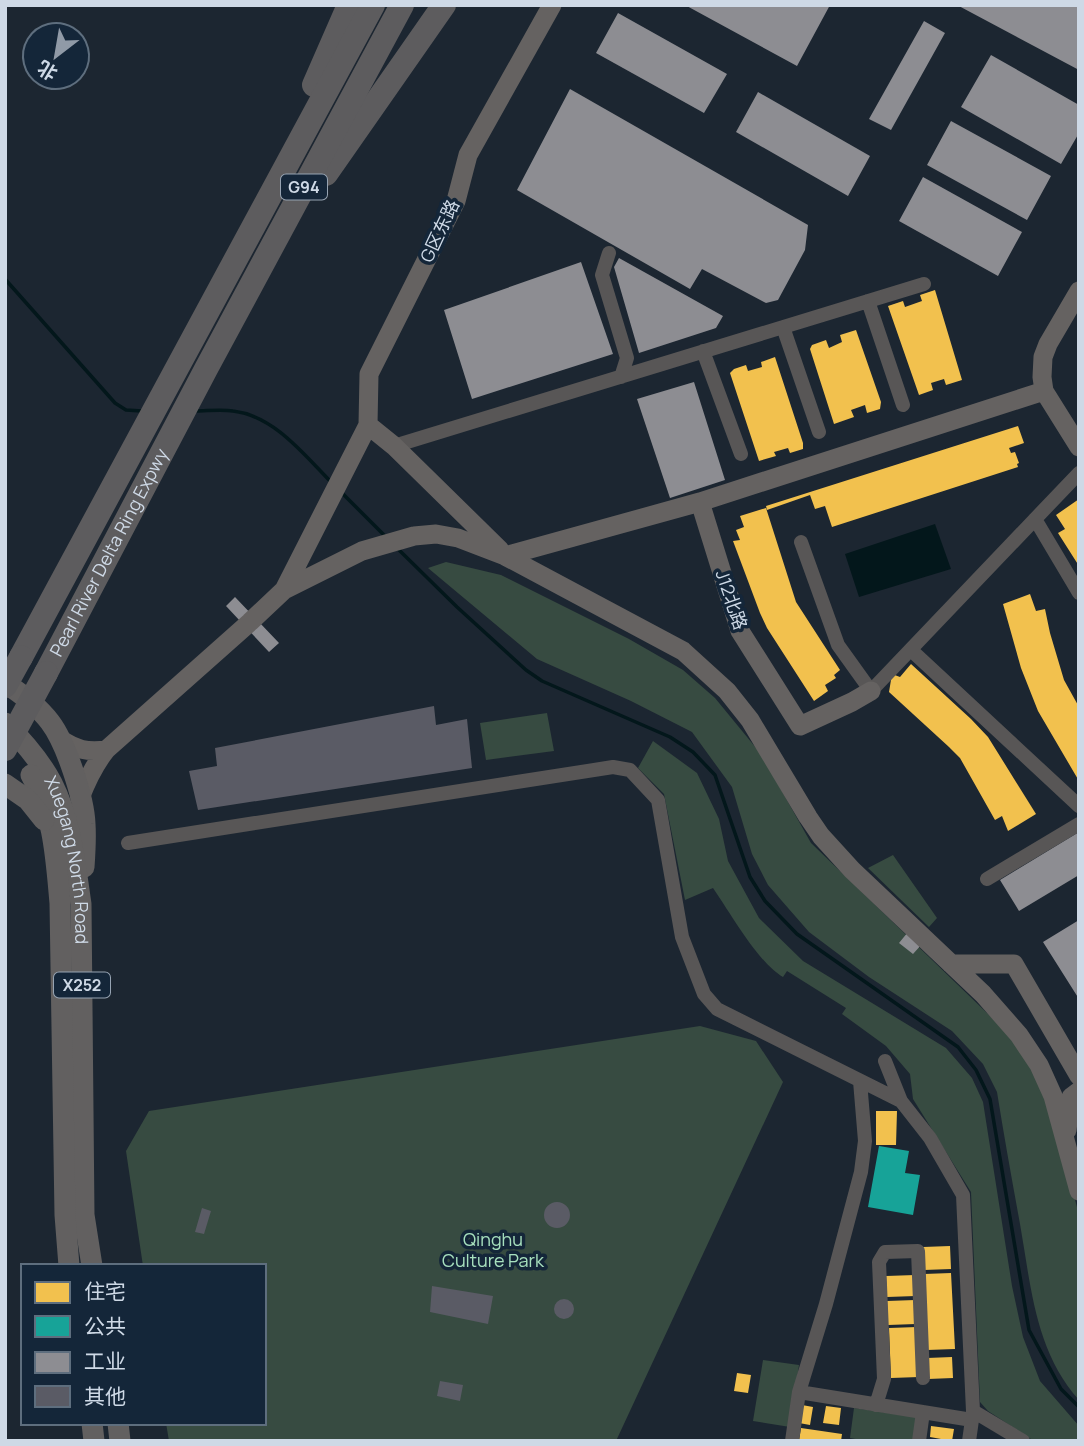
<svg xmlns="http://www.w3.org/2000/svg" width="1084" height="1446" viewBox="0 0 1084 1446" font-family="Manrope,'Noto Sans SC',sans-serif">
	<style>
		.green { fill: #374b41 }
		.water { fill: #03171b }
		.homes { fill: #f2c14e }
		.public { fill: #17a398 }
		.industry { fill: #8d8d92 }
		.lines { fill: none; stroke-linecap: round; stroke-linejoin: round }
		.stream { stroke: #03171b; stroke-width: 3.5 }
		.building { fill: #5a5b65 }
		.street { stroke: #585656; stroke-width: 14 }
		.secondary { stroke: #656261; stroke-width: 19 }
		.primary { stroke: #626060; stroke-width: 21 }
		.highway { stroke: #5d5c5e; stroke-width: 24 }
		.highway-bridge { stroke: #5d5c5e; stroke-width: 24 }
		.labels { text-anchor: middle; stroke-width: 7; stroke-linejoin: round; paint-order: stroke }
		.shield { fill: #142639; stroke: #96a3b2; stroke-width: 2 }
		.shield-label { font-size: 16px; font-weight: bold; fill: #ced9e6 }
		.street-label { font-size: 18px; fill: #ced9e6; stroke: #142639 }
		.park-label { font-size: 18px; fill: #a7e0be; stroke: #142639 }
	</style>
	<rect width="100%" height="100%" fill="#1c2631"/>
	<path class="green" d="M446 562 501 575 629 639 683 670 715 698 761 754 811 843 1015 1040 1033 1069 1055 1122 1079 1215V1400C1035 1351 1031 1286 1020 1224 1012 1180 1004 1136 997 1092L983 1064 952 1031 869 977 809 932 768 885 752 854 732 787 692 732 631 701 537 659 428 568Z
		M547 713 554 751 486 760 480 723Z
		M653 741 697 773 719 819 728 861 759 918 803 961 946 1048 972 1078 983 1102 1012 1286 1023 1337 1040 1381 1079 1426V1441H1034L988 1411 980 1402 971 1192 913 1099 910 1074 886 1046 842 1014 846 1008 787 971 783 977C759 964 729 911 713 888L685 900 664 794 638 768Z
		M893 855 937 918 929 927 868 868Z
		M700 1026 756 1041 783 1082 616 1441H169L166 1423H264V1266H143L126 1151 149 1111Z
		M763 1360 799 1365 790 1427 753 1421Z
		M854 1408 916 1417 913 1441H866L850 1438Z"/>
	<path class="water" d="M935 524 951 569 859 597 845 554Z"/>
	<path class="homes" d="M935 290 962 380 946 385 944 379 931 383 933 390 919 395 888 306 903 301 905 307 922 301 920 295Z
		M856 330 881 402 880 409 867 413 865 405 851 410 854 417 834 424 810 349 812 345 826 340 829 348 842 342 840 335Z
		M775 357 803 443V449L790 453 788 448 774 452 776 456 759 461 730 373 734 369 746 365 748 371 762 367 761 362Z
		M1018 426 1024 443 1009 448 1011 453 1015 452 1019 463 1017 464 1018 467 832 527 825 506 815 509 810 495 767 510 766 506Z
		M1079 499V566L1058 533 1065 529 1056 515Z
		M766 508 796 602 840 670 834 675 836 678 825 685 828 691 814 701 767 628 760 613 733 541 740 540 736 530 744 527 740 516Z
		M1030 594 1036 611 1045 609 1050 633 1064 680 1079 707V781L1038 711 1021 668 1003 604Z
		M911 664 971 719 988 737 1036 814 1008 831 1002 816 995 820 960 758 949 747 889 692 892 674 900 677Z
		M876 1111H897L896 1145H876Z
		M950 1246 951 1269 924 1270 923 1247Z
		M951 1273 955 1349 927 1350 924 1274Z
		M915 1275 916 1296 887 1297 886 1276Z
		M915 1300 916 1324 888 1325 887 1301Z
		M917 1327 919 1377 891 1378 889 1328Z
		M952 1357 953 1378 928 1379 927 1358Z
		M737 1373 751 1375 748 1393 734 1391Z
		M802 1405 813 1407 810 1425 799 1423Z
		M826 1406 841 1408 839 1425 823 1423Z
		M931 1426 954 1429 952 1441 930 1437Z
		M801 1428 842 1434 841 1441H799Z"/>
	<path class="public" d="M879 1146 909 1151 905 1173 920 1175 913 1215 868 1207Z"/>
	<path class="industry" d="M685 5H830L797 66Z
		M957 5H1079V70Z
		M618 13 727 74 704 113 596 53Z
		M924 21 945 33 891 130 869 119Z
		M991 55 1079 105V133L1061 164 961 107Z
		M570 89 808 225 805 250 778 300 766 303 702 269 690 289 517 190Z
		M758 92 870 156 848 196 736 132Z
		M951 121 1051 176 1027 220 927 165Z
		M923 177 1022 232 998 276 899 221Z
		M619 258 723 316 716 328 639 353 614 267Z
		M581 262 613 354 472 399 444 310Z
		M694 382 725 480 670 498 637 399Z
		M235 597 279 643 269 652 226 606Z
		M1079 832V875L1019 911 1000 880Z
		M1079 920V999L1043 942Z
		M908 932 922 944 913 954 899 943Z"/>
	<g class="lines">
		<path class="stream" d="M5 279 115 403 126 410 142 411
			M195 411C207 411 221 409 233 411 275 416 305 456 332 483
			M340 491 387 538
			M397 548 457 607 526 670 542 681 670 737 693 752 715 775 750 877 765 901 797 934 958 1047 976 1070 990 1099 1029 1330 1061 1389 1079 1407"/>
	</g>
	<path class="building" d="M434 706 436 725 467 719 472 768 198 810 189 771 217 766 215 748Z
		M544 1215a13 13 0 1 1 26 0a13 13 0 1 1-26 0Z
		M202 1208 211 1211 204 1234 195 1232Z
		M432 1286 493 1296 488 1324 430 1312Z
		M554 1309a10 10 0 1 1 20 0a10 10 0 1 1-20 0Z
		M440 1381 463 1385 460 1401 437 1396Z"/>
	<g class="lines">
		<path class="street" d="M609 253 602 275 627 358 621 377
			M868 301 903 405
			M783 327 819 432
			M703 351 741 454
			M394 446 924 284
			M1035 519 1079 593
			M801 542 838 645 871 691 1079 473
			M911 650 1079 806
			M128 843 613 767 630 770 658 800 682 937 704 994 717 1009 901 1101 930 1138 963 1195 973 1411 1023 1441
			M987 879 1079 824
			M885 1061 901 1101
			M799 1392 972 1420
			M876 1405 884 1379 879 1262 885 1252 918 1251 923 1378
			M792 1441 799 1392 826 1304 861 1172 865 1141 860 1081
			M919 1441 923 1412
			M969 1441 973 1413"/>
		<path class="secondary" d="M1079 291 1048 344 1043 357 1042 377 1044 391 1079 447
			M368 425 394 446 500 550
			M700 502 740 631 800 726 852 702 871 691
			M505 556 700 502 1044 391
			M284 590 368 425 369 374 456 201 468 155 552 5
			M60 739C77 750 86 752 106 750
			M80 798C87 780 94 765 106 750L250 622 284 590 362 551 414 536 436 534 458 538 505 556 683 651 727 691 750 720 808 817 821 836 852 870 983 994 1019 1035 1039 1065 1053 1096 1079 1191
			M951 964H1014L1079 1076
			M1067 1130 1071 1097 1079 1091"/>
		<g class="primary">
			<path d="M5 683C22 694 38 706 50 722 66 743 84 798 85 824 86 839 85 853 84 867"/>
			<path id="s1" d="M5 723C23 741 40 760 52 783 71 820 75 864 81 904L84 1215 92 1266"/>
			<path d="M31 775C54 814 56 859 60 903L65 1215 69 1266"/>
			<path d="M5 784 28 800 44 820"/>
			<path d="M92 1423 94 1441"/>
			<path d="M118 1423 120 1441"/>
		</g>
		<g class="highway">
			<path d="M314 85 349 5"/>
			<path d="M326 174 444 5"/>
			<path d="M21 657 373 5"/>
			<path id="s2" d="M46 673 206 369 402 5"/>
		</g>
		<path class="highway-bridge" d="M5 686 21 657
			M5 749 46 673"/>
	</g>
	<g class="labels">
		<g class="shield">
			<rect x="281" y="174.5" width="46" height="25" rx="5"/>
			<rect x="54" y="972.5" width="56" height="25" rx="5"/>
		</g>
		<g class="shield-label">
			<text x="304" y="193">G94</text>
			<text x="82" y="991">X252</text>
		</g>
		<g class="street-label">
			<text transform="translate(440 231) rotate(-65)" y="6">G区东路</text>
			<text dy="6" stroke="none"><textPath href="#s2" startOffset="136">Pearl River Delta Ring Expwy</textPath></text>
			<text transform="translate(731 600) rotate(71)" y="6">J12北路</text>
			<text dy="6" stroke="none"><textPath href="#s1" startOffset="156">Xuegang North Road</textPath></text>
		</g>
		<g class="park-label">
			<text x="493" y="1246">Qinghu<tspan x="493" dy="21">Culture Park</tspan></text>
		</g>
	</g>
	<rect width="1084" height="1446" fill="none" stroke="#ced9e6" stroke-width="14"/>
	<rect x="21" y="1264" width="245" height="161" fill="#142639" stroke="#5e6e7e" stroke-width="2"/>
	<rect x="35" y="1282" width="35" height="21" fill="#f2c14e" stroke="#5e6e7e" stroke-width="2"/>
	<text x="84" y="1299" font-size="21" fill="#ced9e6">住宅</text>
	<rect x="35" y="1316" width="35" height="21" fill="#17a398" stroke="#5e6e7e" stroke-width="2"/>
	<text x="84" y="1334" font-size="21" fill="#ced9e6">公共</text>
	<rect x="35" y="1352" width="35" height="21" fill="#8d8d92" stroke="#5e6e7e" stroke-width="2"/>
	<text x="84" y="1369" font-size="21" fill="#ced9e6">工业</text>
	<rect x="35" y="1386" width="35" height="21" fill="#5a5b65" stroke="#5e6e7e" stroke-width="2"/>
	<text x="84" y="1404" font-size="21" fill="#ced9e6">其他</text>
	<g transform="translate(56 56) rotate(211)"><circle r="33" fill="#142639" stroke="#5e6e7e" stroke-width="2"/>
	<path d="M0-5L12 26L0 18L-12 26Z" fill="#909aa7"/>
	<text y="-10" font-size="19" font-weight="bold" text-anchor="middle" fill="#ced9e6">北</text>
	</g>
</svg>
